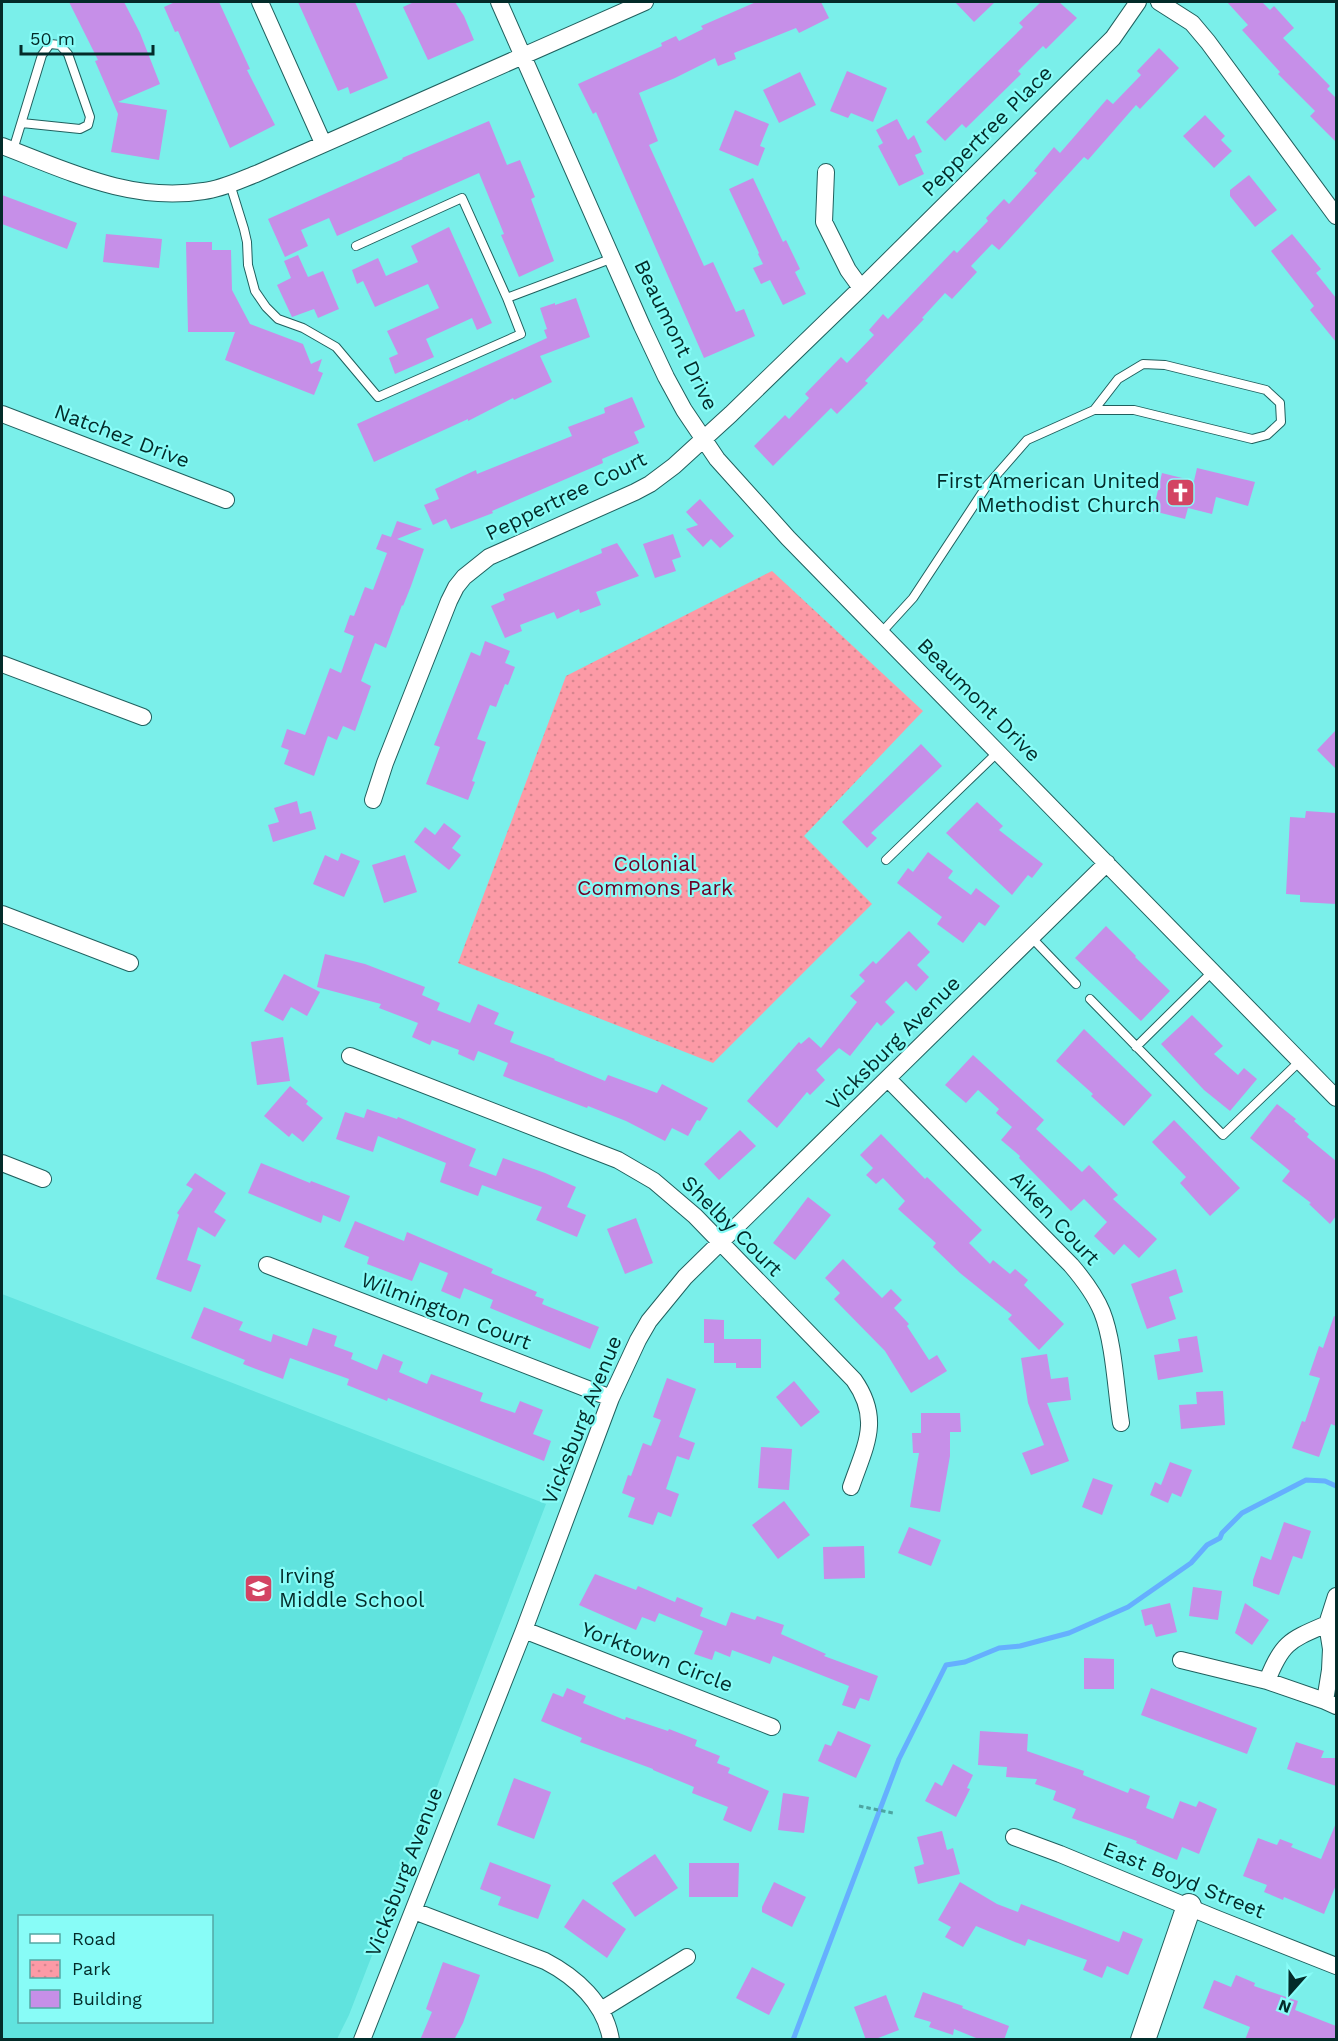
<svg xmlns="http://www.w3.org/2000/svg" width="1338" height="2041" viewBox="0 0 1338 2041" font-family="'Work Sans',sans-serif">
	<style>
		.built { fill: #60e3de; fill-rule: evenodd }
		.park { fill: url(#park-dots) }
		.lines { fill: none; stroke-linecap: round; stroke-linejoin: round }
		.stream { stroke: #65affe; stroke-width: 5 }
		.building { fill: #c68fe8 }
		.lane-casing { stroke: #20605e; stroke-width: 10 }
		.street-casing { stroke: #20605e; stroke-width: 18 }
		.secondary-casing { stroke: #20605e; stroke-width: 26 }
		.path { stroke: #4da5a1; stroke-width: 3; stroke-dasharray: 4.5 3; stroke-linecap: butt }
		.lane { stroke: #fff; stroke-width: 8 }
		.street { stroke: #fff; stroke-width: 16 }
		.secondary { stroke: #fff; stroke-width: 24 }
		.labels { text-anchor: middle; stroke-width: 4.5; stroke-linejoin: round; paint-order: stroke }
		.street-label { font-size: 21px; fill: #032b29; stroke: #88fcf7 }
		.poi-label { font-size: 21px; fill: #032b29; stroke: #88fcf7; text-anchor: end }
		.park-label { font-size: 21px; fill: #6b0125; stroke: #88fcf7 }
	</style>
	<defs>
		<pattern id="park-dots" width="8" height="8" patternUnits="userSpaceOnUse" patternTransform="scale(1.5)"><rect width="8" height="8" fill="#fc9aa6"/><path d="M2 2h.1M6 6h.1" fill="none" stroke="#d6858f" stroke-width="1.8" stroke-linecap="round"/></pattern>
	</defs>
	<rect width="100%" height="100%" fill="#7aefea"/>
	<path class="built" d="M2 1294 546 1504 349 2015 337 2039H2ZM20 1916H212V2022H20Z"/>
	<path class="park" d="M772 571 923 711 804 836 872 904 713 1063 458 963 566 676Z"/>
	<g class="lines">
		<path class="stream" d="M793 2040 899 1759 946 1665 965 1662 999 1648 1020 1646 1069 1633 1128 1607 1191 1563 1207 1545 1220 1538 1222 1533 1242 1513 1306 1480 1325 1481 1336 1486"/>
	</g>
	<path class="building" d="M69 2H124L140 33 160 84 118 102 167 110 159 160 111 152 118 114 95 61 98 60Z
		M175 2H219L250 69 247 70 275 125 230 148 178 31 175 32 164 7Z
		M298 2H355L388 78 350 94 348 87 338 91Z
		M414 2H455L464 16 474 40 428 60 403 7Z
		M756 2H821L829 18 799 33 796 28 734 53 736 59 718 66 715 58 675 78 639 93 658 141 649 145 704 266 713 262 736 312 744 309 755 336 704 358 596 112 593 114 578 84 662 46 661 43 676 36 679 41 703 29 701 26Z
		M955 2H995L974 22Z
		M1041 2H1059L1077 18 1046 49 1043 46 1018 71 1021 74 966 128 962 124 945 141 926 122 1023 27 1019 23Z
		M1227 2H1262L1270 10 1274 6 1294 28 1283 38 1330 86 1327 89 1336 98V142L1310 116 1315 111 1278 74 1280 72 1242 30 1248 25Z
		M1159 48 1179 68 1140 109 1136 105 1088 160 1084 157 999 250 992 244 971 266 977 272 952 299 945 293 922 318 924 319 865 381 868 383 837 414 831 408 773 466 754 446 785 415 789 419 809 398 805 394 841 357 847 363 874 335 869 330 883 314 888 319 954 250 957 253 988 221 986 218 1004 199 1009 204 1037 173 1034 171 1054 147 1060 153 1107 99 1113 104 1141 75 1137 71Z
		M847 71 887 88 873 122 851 113 848 118 830 111Z
		M800 72 816 105 779 123 763 90Z
		M735 110 769 124 760 146 765 148 758 166 719 150Z
		M1205 115 1225 136 1221 140 1232 151 1214 168 1183 136Z
		M897 119 908 140 914 135 922 152 915 155 924 174 899 186 878 146 883 143 876 130Z
		M489 121 507 165 520 160 535 197 531 199 554 261 519 277 501 235 504 234 479 173 337 236 329 218 301 230 308 246 285 257 268 219 403 159 402 158Z
		M1249 175 1277 210 1255 227 1230 196V190Z
		M753 178 783 242 786 240 800 269 795 272 806 294 783 305 770 280 761 284 753 268 763 264 758 254 759 253 729 189Z
		M2 195 77 223 67 249 2 224Z
		M449 227 492 323 477 330 472 318 426 339 434 357 395 374 389 358 398 354 387 331 439 308 428 284 375 307 363 281 357 284 352 270 378 258 386 276 418 262 411 246Z
		M106 234 162 239 159 268 103 262Z
		M1292 234 1321 269 1316 273 1336 298V342L1310 310 1314 306 1271 251Z
		M186 242H212V250H231L232 290 250 324 303 344 311 364 322 359 318 371 323 373 314 395 225 360 235 332H188Z
		M298 255 308 277 323 271 339 309 318 318 314 309 292 317 277 285 291 278 284 261Z
		M576 298 590 337 540 356 552 382 514 400 513 398 468 421V419L374 462 357 424 547 338 544 330 547 329 540 308 555 303V305Z
		M632 397 645 427 634 432 639 443 602 459 603 463 492 511 493 513 451 529 446 519 433 525 424 505 439 499 435 489 476 470 477 474 572 436 568 427 605 413 604 408Z
		M1197 468 1255 482 1248 506 1216 497 1212 514 1188 508 1185 519 1153 511 1162 473 1194 481Z
		M700 499 734 536 720 548 711 539 703 547 686 529 698 525 686 512Z
		M397 521 422 529 397 539 424 549 411 586 403 606 402 605 386 648 375 643 361 681 371 686 355 731 343 726 337 740 328 736 314 776 284 764 289 750 281 747 287 729 305 735 330 668 341 673 354 636 344 632 350 615 354 616 365 587 373 590 387 553 376 549 382 534 391 537Z
		M673 534 681 557 672 560 676 571 655 578 643 544Z
		M617 543 639 576 596 592 601 605 580 613 579 609 557 619 554 612 520 625 522 631 505 638 491 606 505 600 503 594 602 553 601 549Z
		M485 641 510 651 505 663 515 667 508 685 505 684 496 707 490 705 477 739 486 742 472 781 475 782 468 800 426 784 440 747 434 745 471 652 480 656Z
		M1336 730V769L1317 750Z
		M921 744 942 766 871 833 877 838 867 848 842 822Z
		M297 801 300 814 311 811 316 829 273 842 268 825 279 822 274 808Z
		M977 802 1003 826 999 830 1043 864 1032 878 1028 875 1012 895 946 833Z
		M1306 811 1336 813V904L1300 902V895L1286 894 1290 817 1305 818Z
		M444 823 461 836 452 848 461 855 449 870 414 842 425 827 435 835Z
		M928 852 953 871 948 878 971 895 976 888 1000 906 985 926 979 922 963 943 937 924 942 917 897 883 908 868 913 872Z
		M341 853 360 861 344 897 313 884 325 855 338 861Z
		M405 855 417 892 384 903 372 865Z
		M1106 926 1136 956 1135 957 1170 991 1141 1021 1075 958Z
		M909 931 930 952 917 965 929 977 916 991 906 981 885 1002 895 1012 881 1026 877 1022 850 1056 839 1048 816 1070 825 1080 810 1095 807 1092 777 1128 747 1101 799 1042 801 1044 809 1037 821 1048 857 1002 850 996 865 981 859 975 873 961 876 964Z
		M325 954 365 964 425 987 422 995 440 1003 437 1010 470 1023 478 1004 499 1013 494 1024 514 1032 510 1042 555 1059 554 1060 605 1081 608 1075 657 1093 662 1084 708 1108 700 1121 697 1120 688 1136 672 1128 665 1141 626 1121 588 1106 587 1108 503 1076 508 1063 478 1051 474 1061 458 1054 459 1050 432 1040 430 1045 412 1037 418 1023 379 1008 381 1004 317 987Z
		M284 974 320 992 307 1016 291 1007 283 1021 264 1011Z
		M1192 1015 1223 1046 1214 1054 1238 1075 1244 1068 1257 1079 1230 1111 1204 1090 1161 1044Z
		M1084 1029 1152 1095 1124 1126 1091 1096 1093 1094 1056 1061Z
		M283 1037 290 1081 257 1085 251 1042Z
		M973 1055 1044 1120 1036 1129 1082 1172 1089 1165 1118 1195 1113 1199 1157 1239 1139 1258 1124 1244 1114 1255 1094 1236 1107 1222 1084 1199 1071 1211 1019 1158 1020 1156 1001 1140 1012 1127 996 1113 999 1109 978 1090 966 1103 945 1085Z
		M290 1086 308 1101 306 1104 323 1118 303 1142 292 1133 289 1137 264 1116Z
		M1277 1104 1296 1119 1294 1121 1309 1134 1307 1137 1336 1161V1216L1330 1224 1309 1204 1311 1203 1282 1181 1290 1171 1250 1138Z
		M367 1109 397 1119 398 1117 476 1149 469 1166 496 1176 503 1158 545 1173 576 1187 567 1207 586 1215 577 1237 536 1220 542 1207 482 1185 478 1196 440 1182 446 1163 378 1136 373 1152 336 1139 345 1112 364 1118Z
		M1174 1120 1240 1188 1210 1216 1180 1183 1186 1177 1152 1142Z
		M740 1130 756 1146 719 1180 704 1164Z
		M881 1134 925 1179 927 1177 982 1230 969 1243 990 1264 993 1260 1010 1274 1015 1269 1028 1280 1024 1285 1064 1324 1039 1350 1008 1319 1012 1315 960 1273 933 1247 936 1243 898 1209 905 1201 883 1178 876 1184 866 1175 873 1168 860 1155Z
		M261 1163 310 1183 311 1181 350 1196 340 1222 323 1215 321 1223 248 1193Z
		M195 1173 226 1193 214 1212 226 1220 215 1237 198 1227 187 1260 201 1265 191 1292 156 1279 179 1215 177 1213 193 1189 186 1185Z
		M808 1197 831 1215 795 1260 773 1243Z
		M636 1218 653 1263 625 1274 607 1229Z
		M355 1221 404 1241 407 1232 493 1269 491 1273 537 1292 535 1296 544 1299 542 1304 599 1327 590 1349 490 1308 493 1300 464 1288 460 1299 441 1291 448 1273 420 1262 412 1281 367 1264 369 1257 344 1247Z
		M843 1259 882 1298 891 1289 902 1300 894 1308 909 1324 907 1326 929 1360 937 1355 947 1371 911 1393 885 1351 834 1299 840 1293 825 1278Z
		M1176 1269 1183 1292 1169 1297 1176 1319 1147 1329 1131 1284Z
		M204 1307 243 1322 239 1330 271 1342 273 1334 307 1346 313 1328 337 1336 334 1346 353 1353 351 1359 377 1370 383 1354 403 1362 399 1372 427 1384 431 1374 483 1393 480 1401 515 1413 520 1401 543 1410 533 1434 551 1441 544 1461 388 1398 387 1401 347 1385 349 1379 290 1358 283 1379 243 1364 245 1360 191 1338Z
		M1334 1316 1336 1317V1426L1331 1424 1319 1457 1292 1448 1302 1421 1305 1422 1320 1378 1309 1375 1319 1346 1323 1348Z
		M704 1319 724 1320V1339H761V1368H736V1363H714V1343H704Z
		M1197 1336 1203 1372 1158 1380 1154 1355 1180 1351 1178 1339Z
		M1047 1354 1051 1379 1068 1377 1071 1400 1047 1403 1069 1461 1031 1475 1022 1453 1044 1445 1028 1403 1021 1358Z
		M667 1378 696 1389 679 1437 695 1443 689 1460 677 1456 666 1489 679 1494 671 1517 658 1512 653 1525 628 1517 635 1498 622 1493 628 1475 631 1476 643 1443 651 1446 661 1420 653 1417Z
		M794 1381 820 1412 801 1427 776 1397Z
		M1223 1391 1225 1425 1181 1429 1179 1405 1197 1404 1196 1392Z
		M921 1413H960L961 1432H950V1456L940 1512 910 1507 919 1453H913L912 1433H921Z
		M761 1447 792 1449 789 1490 758 1488Z
		M1170 1462 1192 1470 1181 1497 1172 1493 1168 1503 1150 1495 1155 1482 1161 1485Z
		M1093 1478 1113 1485 1102 1515 1082 1507Z
		M784 1501 810 1535 778 1559 752 1525Z
		M1284 1522 1311 1531 1302 1559 1293 1556 1279 1595 1253 1586V1580L1261 1556 1271 1560Z
		M909 1527 941 1540 931 1566 898 1553Z
		M864 1546 865 1578 824 1579 823 1547Z
		M595 1574 636 1590 638 1586 675 1602 677 1597 703 1608 700 1616 726 1626 731 1612 755 1620 757 1616 784 1625 781 1634 826 1654 824 1656 878 1676 869 1701 860 1698 855 1709 842 1705 849 1686 773 1656 770 1664 732 1650 730 1657 715 1651 712 1660 694 1654 703 1631 659 1613 655 1622 642 1617 636 1630 579 1605Z
		M1193 1587 1222 1591 1218 1620 1189 1616Z
		M1170 1603 1177 1632 1156 1637 1152 1624 1145 1626 1141 1610Z
		M1245 1603 1269 1620 1252 1645 1235 1633Z
		M1084 1658 1114 1659V1689H1084Z
		M567 1688 586 1696 583 1703 625 1720 626 1717 668 1731 669 1729 697 1740 695 1746 720 1756 717 1763 730 1768 728 1773 769 1791 751 1832 723 1820 728 1807 692 1793 694 1787 653 1770V1769L580 1742 582 1738 541 1721 553 1693 563 1697Z
		M1151 1688 1257 1728 1247 1754 1141 1715Z
		M838 1731 871 1745 856 1778 818 1761 825 1744 831 1746Z
		M980 1731 1028 1734 1027 1751 1084 1771 1083 1775 1128 1793 1130 1788 1150 1796 1146 1808 1173 1819 1180 1801 1196 1807 1199 1801 1217 1809 1199 1854 1182 1847 1177 1860 1136 1843 1137 1841 1072 1818 1076 1809 1053 1800 1056 1791 1035 1784 1037 1779 1006 1777 1007 1767 978 1765Z
		M1296 1742 1324 1751 1321 1758H1336V1786L1287 1769Z
		M953 1764 973 1775 967 1788 970 1789 956 1817 925 1801 935 1782 942 1786Z
		M514 1778 551 1792 534 1839 497 1825Z
		M783 1793 809 1797 804 1833 778 1830Z
		M1336 1823V1885L1324 1914 1284 1897 1283 1900 1264 1892 1267 1885 1243 1876 1258 1838 1277 1845 1280 1839 1293 1844 1291 1847 1321 1859Z
		M942 1831 947 1850 953 1848 960 1874 918 1884 914 1867 924 1864 917 1837Z
		M655 1854 678 1888 635 1917 612 1883Z
		M490 1862 551 1885 538 1919 498 1905 501 1897 480 1889Z
		M689 1863H739L738 1897H689Z
		M774 1882 806 1897 792 1927 762 1912V1907Z
		M960 1882 997 1904 1018 1912 1021 1904 1119 1942 1123 1931 1143 1939 1128 1975 1107 1966 1102 1978 1083 1970 1087 1960 1028 1939 1025 1946 976 1926 963 1947 945 1937 951 1927 938 1920Z
		M583 1899 626 1929 607 1958 564 1927Z
		M443 1962 480 1975 463 2023 454 2040H420L432 2012 426 2009Z
		M752 1967 785 1984 769 2015 736 1998Z
		M1236 1975 1255 1983 1254 1986 1298 2001 1295 2010 1336 2026V2040H1245L1250 2027 1203 2008 1214 1980 1231 1987Z
		M923 1992 963 2006 962 2008 1009 2026 1004 2040H981L954 2029 953 2035 929 2027 931 2022 914 2017Z
		M886 1995 899 2030 873 2040H866L854 2007Z"/>
	<g class="lines">
		<defs>
			<path id="lane" d="M13 150 42 55 50 44 60 45 68 54 90 117 88 125 80 129 22 123
				M230 184 244 229 247 242 248 265 255 291 266 307 278 319 303 328 336 347 378 397 521 334 507 298 613 258
				M356 246 462 198 507 298
				M881 633 913 598 986 487 1027 440 1094 410H1134L1252 439 1267 435 1281 422 1280 403 1266 390 1165 365 1143 364 1118 379 1094 410
				M886 860 998 752
				M1031 937 1076 984
				M1090 999 1223 1135 1300 1061
				M1136 1047 1213 971"/>
			<path id="street" d="M260 2 323 143
				M499 2 642 326 666 377 684 410 717 459 788 538 1336 1098
				M1159 2 1192 23 1208 42 1336 216
				M2 146C68 171 131 203 204 191 222 189 240 180 256 174L645 2
				M826 172 824 222 848 270 861 288
				M2 414 226 500
				M2 664 143 717
				M373 800 385 763 449 601 456 587 464 577 489 557 635 492 650 484 674 466 731 414 861 288 1113 38 1138 2
				M2 914 130 963
				M350 1056 618 1160 654 1181 695 1216 854 1380C882 1420 865 1446 851 1487
				M888 1079 1071 1265C1083 1279 1095 1295 1102 1312 1114 1342 1116 1391 1121 1423
				M2 1163 43 1179
				M267 1265 611 1398
				M1336 1596 1327 1624 1331 1649 1330 1670 1325 1701 1336 1706
				M524 1630 772 1727
				M1181 1660 1267 1681C1282 1642 1290 1640 1327 1624
				M1267 1681 1325 1701
				M1014 1837 1060 1854 1215 1918 1336 1966
				M414 1911 545 1961C576 1977 605 2003 611 2040
				M601 2010 687 1957
				M362 2040 524 1630 611 1398 638 1340 649 1321 685 1277 1107 863"/>
			<path id="secondary" d="M1143 2040 1189 1906"/>
		</defs>
		<use href="#lane" class="lane-casing"/>
		<use href="#street" class="street-casing"/>
		<use href="#secondary" class="secondary-casing"/>
		<path class="path" d="M859 1806 893 1813"/>
		<use href="#lane" class="lane"/>
		<use href="#street" class="street"/>
		<use href="#secondary" class="secondary"/>
	</g>
	<defs>
		<symbol id="church-square" viewBox="-11 -11 22 22"><rect x="-9" y="-9" width="18" height="18" rx="4" fill="#d34463" stroke="#88fcf7"/><path d="M-1.2-6h2.4v3.5h3.3v2.4h-3.3V6h-2.4V-.1h-3.3v-2.4h3.3Z" fill="#fff"/></symbol>
		<symbol id="school-square" viewBox="-11 -11 22 22"><rect x="-9" y="-9" width="18" height="18" rx="4" fill="#d34463" stroke="#88fcf7"/><path d="M0-5L7-2L0 1L-7-2ZM-4 1L0 2.5L4 1V4Q0 6-4 4Z" fill="#fff"/></symbol>
	</defs>
	<g fill-rule="evenodd">
		<use href="#church-square" x="1164" y="476" width="33" height="33"/>
		<use href="#school-square" x="242" y="1572" width="33" height="33"/>
	</g>
	<g class="labels">
		<g class="street-label">
			<text transform="translate(987 131) rotate(-45)" y="7">Peppertree Place</text>
			<text transform="translate(676 335) rotate(64)" y="7">Beaumont Drive</text>
			<text transform="translate(122 436) rotate(21)" y="7">Natchez Drive</text>
			<text transform="translate(566 496) rotate(-26)" y="7">Peppertree Court</text>
			<text transform="translate(979 700) rotate(45)" y="7">Beaumont Drive</text>
			<text transform="translate(893 1043) rotate(-45)" y="7">Vicksburg Avenue</text>
			<text transform="translate(1055 1218) rotate(47)" y="7">Aiken Court</text>
			<text transform="translate(732 1226) rotate(45)" y="7">Shelby Court</text>
			<text transform="translate(446 1311) rotate(21)" y="7">Wilmington Court</text>
			<text transform="translate(582 1420) rotate(-68)" y="7">Vicksburg Avenue</text>
			<text transform="translate(657 1657) rotate(21)" y="7">Yorktown Circle</text>
			<text transform="translate(404 1872) rotate(-69)" y="7">Vicksburg Avenue</text>
			<text transform="translate(1184 1880) rotate(22)" y="7">East Boyd Street</text>
		</g>
		<g class="poi-label">
			<text x="1160" y="488">First American United<tspan x="1160" dy="24">Methodist Church</tspan></text>
			<text x="279" y="1583" text-anchor="start">Irving<tspan x="279" dy="24">Middle School</tspan></text>
		</g>
		<g class="park-label">
			<text x="655" y="871">Colonial<tspan x="655" dy="24">Commons Park</tspan></text>
		</g>
	</g>
	<rect width="1338" height="2041" fill="none" stroke="#032b29" stroke-width="6"/>
	<rect x="18" y="1915" width="195" height="108" fill="#88fcf7" stroke="#53a8a5" stroke-width="1.5"/>
	<rect x="30" y="1934" width="30" height="9" fill="#ffffff" stroke="#53a8a5" stroke-width="1.5"/>
	<text x="72" y="1945" font-size="18" fill="#032b29">Road</text>
	<rect x="30" y="1960" width="30" height="18" fill="url(#park-dots)" stroke="#53a8a5" stroke-width="1.5"/>
	<text x="72" y="1975" font-size="18" fill="#032b29">Park</text>
	<rect x="30" y="1990" width="30" height="18" fill="#c68fe8" stroke="#53a8a5" stroke-width="1.5"/>
	<text x="72" y="2005" font-size="18" fill="#032b29">Building</text>
	<g transform="translate(1290 1993) rotate(201)" stroke="#88fcf7" stroke-width="4.5" paint-order="stroke">
	<path d="M0-4.5L10 22L0 15L-10 22Z" fill="#032b29"/>
	<text y="-9" font-size="16" font-weight="bold" text-anchor="middle" fill="#032b29">N</text>
	</g>
	<path d="M21 45v9h132v-9" fill="none" stroke="#032b29" stroke-width="3"/>
	<text x="30" y="45" font-size="18" fill="#032b29" stroke="#88fcf7" stroke-width="4.5" paint-order="stroke">50 m</text>
</svg>
